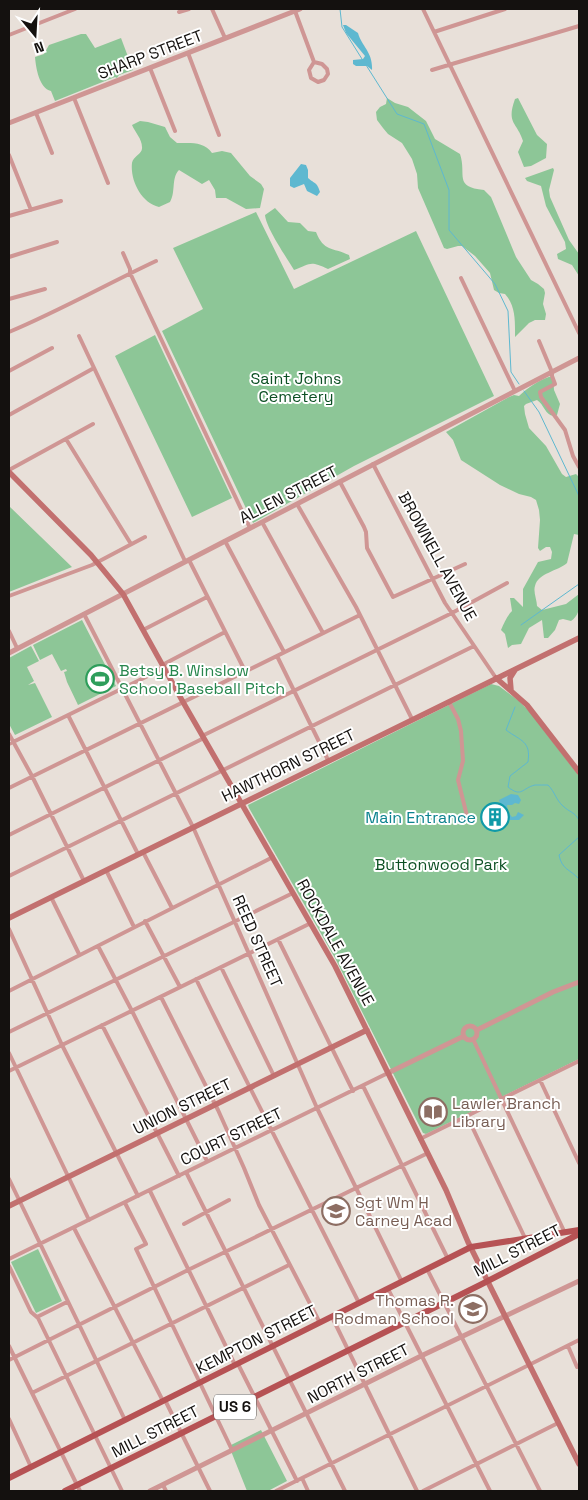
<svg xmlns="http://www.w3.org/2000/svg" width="588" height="1500" viewBox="0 0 588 1500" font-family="'Space Grotesk',sans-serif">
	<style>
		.green { fill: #8dc697 }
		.water { fill: #5eb8d0 }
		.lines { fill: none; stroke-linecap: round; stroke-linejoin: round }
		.stream { stroke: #5eb8d0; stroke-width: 1 }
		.minor { stroke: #cf9694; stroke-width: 4 }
		.tertiary { stroke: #cf9694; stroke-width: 5 }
		.secondary { stroke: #c2706f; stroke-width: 5.5 }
		.primary { stroke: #b65254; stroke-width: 6 }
		.labels { text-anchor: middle; stroke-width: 4; stroke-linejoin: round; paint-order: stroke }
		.shield { fill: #fff; stroke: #5a5857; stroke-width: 1 }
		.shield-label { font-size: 15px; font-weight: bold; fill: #14110f }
		.street-label { font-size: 16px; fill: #14110f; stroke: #fff }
		.park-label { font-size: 16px; fill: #0d5024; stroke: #fff }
		.leisure-label { font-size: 16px; fill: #27864d; stroke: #fff; text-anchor: start }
		.culture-label { font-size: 16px; fill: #0d838f; stroke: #fff; text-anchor: end }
		.education-label { font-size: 16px; fill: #785e54; stroke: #fff; text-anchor: start }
	</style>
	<rect width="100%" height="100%" fill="#e8e0d9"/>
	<path class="green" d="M81 34H86L95 48 121 38 133 70 119 75 117 78 115 77 55 101 51 91C39 88 36 68 35 57L44 54 49 45Z
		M387 98 395 103 408 107 426 121 435 139 460 154C467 175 453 187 484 190L491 197 516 257 531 280 538 284 544 289 545 293 543 304 546 314 545 320H535L529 323 515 337C515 322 516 306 505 294L499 293 494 290 490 273 475 256 462 246H458L447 249 444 248 418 188 417 174 412 159 402 143 388 134 383 128 377 120 376 112 380 107 386 104Z
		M518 98 537 135 547 144 546 158 531 166 524 167 518 152 523 141C517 122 506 124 515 99Z
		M140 121 148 122 165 127 170 137 177 143C190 143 204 141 212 153L222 151 231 153 250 176 261 184 264 189 260 208 246 209 226 198H216L215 190 209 180 202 184 179 170C171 178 176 192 170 202L159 207C141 203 130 180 132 163 133 156 143 154 142 147 142 139 135 132 132 125Z
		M553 168 554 170 549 190 550 197 569 240 579 254V276L572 265 558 259 557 254 566 249 565 242 546 206 541 186 527 181 525 178Z
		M275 208 288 222 300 223 308 231 316 232C324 252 332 247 349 255L350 259 328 269C309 260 311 264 294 270 287 258 266 228 265 215Z
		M256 212 294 289 416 231 494 396 354 466 253 523 162 331 203 309 173 248Z
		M155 335 232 498 192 517 115 356Z
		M553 376 554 390 560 404 557 415C546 419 545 405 537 400L526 404 524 406 525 414 529 428 546 446 562 474 566 477 576 474 579 477V535L574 534 567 563C558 571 538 573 535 586 533 592 537 600 537 606L542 610 566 604 579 594C579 605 581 614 571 621L563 619 559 620 555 630 548 638H544L542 620 529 628 521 644 512 645 508 648 505 634 501 630C504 623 507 616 512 611L510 598H514L523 607V589L538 562 551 559 552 552 550 547H546L540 551 538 548 540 520 539 510 536 500 531 497 519 494 500 485 461 460 453 440 446 432 509 397 514 395 519 396C527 388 542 378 553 376Z
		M9 506 72 567 9 592Z
		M82 620 116 686 78 705 67 682 64 672 67 671 66 669 61 671 52 654 40 660 33 645Z
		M31 646 39 661 27 667 34 681 28 685 35 683 52 717 15 735 9 724V658Z
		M491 684 499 686 519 701 530 712 579 776V1059L426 1134 423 1133 335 958 249 808 248 805Z
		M38 1249 62 1301 36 1313 11 1262Z
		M261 1430 287 1481 268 1491H247L229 1446Z"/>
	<path class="water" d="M343 25H346L358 33C362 47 373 52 372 70L367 66H356L353 64V60L363 59 365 56 346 33Z
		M301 164 306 165 308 170V178C315 184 317 182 320 192L317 196 307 191 304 184 294 188 290 186V178Z
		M511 794 518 795 521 800 519 804 515 803 512 805H507L508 812 512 817 516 816 518 812 524 815 519 820H506L499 800Z"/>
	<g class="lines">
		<path class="stream" d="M340 9 342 27 362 59
			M366 65 397 114 424 124 449 190V230L495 284 508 311 511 372 519 384
			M524 391 539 412 579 496
			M521 625 579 584
			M515 707 506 730C521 741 531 741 528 762L510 776 508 787C522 798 522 788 535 785 539 785 544 785 548 785 555 792 556 800 563 806 569 812 575 812 579 820
			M579 837 559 855C562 870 570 869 579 879"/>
		<path class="minor" d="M212 9 225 38
			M423 9 579 333
			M295 11 314 62
			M179 12 189 9
			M434 32 505 9
			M9 35 75 9
			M188 53 219 135
			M314 62 322 64 327 69 328 74 324 80 318 82 311 78 309 70Z
			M150 68 175 131
			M432 70 579 26
			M74 98 108 183
			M36 113 52 153
			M9 155 31 210
			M9 216 61 201
			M123 253 130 269V273L250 528
			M9 257 57 242
			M461 278 515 391
			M9 299 45 289
			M9 332C59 311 107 284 156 261
			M79 336 185 561
			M539 341 552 372V376L555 384 540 392 541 397 565 430 573 456 579 467
			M9 371 52 348
			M9 415 94 368
			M66 439 131 544
			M373 464 445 603 496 678
			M9 470 93 424
			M340 482 364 527 366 532 367 548 393 597 465 564
			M297 504 356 607 412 719
			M262 522 323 633
			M225 541 284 652
			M189 560 245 671
			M9 596 92 565 145 537
			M84 614 193 827 317 1108 402 1282
			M143 630 207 597
			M9 631 17 648
			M277 656 328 760
			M449 702 458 719 461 731 463 761 458 780 468 820
			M68 715 138 854
			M9 734 32 776 84 881
			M202 736 452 613 507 583
			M9 744 158 671 166 663 225 632
			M9 788 360 615
			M9 835 204 738
			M143 852 172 908
			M106 870 134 927
			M9 876 474 646
			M51 897 79 954
			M145 921 180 987
			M9 929 62 1045 138 1196
			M278 939 353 1091
			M98 946 132 1011 207 1161
			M221 967 274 1076
			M196 979C249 1088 305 1195 359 1303
			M9 991 273 857
			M161 997 218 1110 244 1168 259 1205 320 1323
			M102 1025 179 1176
			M9 1032 293 893
			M473 1039 565 1233
			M9 1053 89 1220
			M9 1071 311 923
			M540 1080 579 1163
			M363 1086 448 1259
			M467 1116 525 1238
			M420 1139 579 1061
			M186 1172 345 1491
			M9 1179 125 1420
			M150 1191 235 1365
			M125 1203 146 1244 136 1249 232 1450
			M184 1224 229 1200
			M74 1228 163 1401
			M9 1259 388 1073
			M9 1266 31 1312 38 1318 122 1491
			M427 1269 540 1491
			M388 1289 490 1491
			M37 1317 67 1302
			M332 1317 417 1491
			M9 1346 80 1491
			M568 1346 577 1367
			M9 1360 188 1270 428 1153
			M238 1364 297 1481
			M32 1393 289 1265
			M165 1400 210 1491
			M9 1419 31 1467
			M302 1478 308 1491
			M163 1485 166 1491
			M276 1491 579 1340
			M423 1491 558 1423"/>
		<path class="tertiary" d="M9 123 300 9
			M9 653 579 358
			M463 1033a7 7 0 1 1 14 0a7 7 0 1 1-14 0Z
			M477 1030 553 992 579 982
			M388 1073 464 1036
			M150 1491 421 1356 579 1281"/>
		<path class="secondary" d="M9 472 91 555 123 594 183 702 335 966 446 1190 468 1242 579 1464
			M496 678 527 705 579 772
			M511 690 510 678 515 670
			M9 918 579 638
			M9 1206 367 1030"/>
		<path class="primary" d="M9 1478 471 1247 579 1230
			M65 1491 480 1285 579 1234"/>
	</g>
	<defs>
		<symbol id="stadium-ring" viewBox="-11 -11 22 22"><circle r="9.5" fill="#fff" stroke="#2e9e5b" stroke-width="1.5"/><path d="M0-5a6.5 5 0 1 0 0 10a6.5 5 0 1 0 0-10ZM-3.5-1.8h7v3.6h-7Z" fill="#2e9e5b"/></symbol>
		<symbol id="building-ring" viewBox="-11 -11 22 22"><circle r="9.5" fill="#fff" stroke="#0f9aa8" stroke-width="1.5"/><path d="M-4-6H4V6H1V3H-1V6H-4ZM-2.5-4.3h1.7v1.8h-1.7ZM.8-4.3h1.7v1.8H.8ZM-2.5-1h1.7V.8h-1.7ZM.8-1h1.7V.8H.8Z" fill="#0f9aa8"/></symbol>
		<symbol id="library-ring" viewBox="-11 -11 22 22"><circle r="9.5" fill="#fff" stroke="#8d6e63" stroke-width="1.5"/><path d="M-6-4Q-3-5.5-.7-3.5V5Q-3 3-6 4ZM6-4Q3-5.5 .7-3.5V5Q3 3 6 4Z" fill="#8d6e63"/></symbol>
		<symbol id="school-ring" viewBox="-11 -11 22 22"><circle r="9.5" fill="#fff" stroke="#8d6e63" stroke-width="1.5"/><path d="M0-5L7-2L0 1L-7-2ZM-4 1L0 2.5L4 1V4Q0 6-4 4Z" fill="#8d6e63"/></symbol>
	</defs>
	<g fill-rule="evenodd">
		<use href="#stadium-ring" x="84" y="663" width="32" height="32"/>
		<use href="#building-ring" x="479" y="801" width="32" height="32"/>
		<use href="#library-ring" x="417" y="1096" width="32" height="32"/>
		<use href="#school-ring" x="320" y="1195" width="32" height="32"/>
		<use href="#school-ring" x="457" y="1293" width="32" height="32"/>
	</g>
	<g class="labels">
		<rect class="shield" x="214" y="1394.5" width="42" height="25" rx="4"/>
		<g class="shield-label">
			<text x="235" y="1412">US 6</text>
		</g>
		<g class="street-label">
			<text transform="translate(150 54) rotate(-21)" y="6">SHARP STREET</text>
			<text transform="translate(288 494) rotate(-27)" y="6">ALLEN STREET</text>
			<text transform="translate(438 556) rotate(61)" y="6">BROWNELL AVENUE</text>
			<text transform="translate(288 765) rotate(-26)" y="6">HAWTHORN STREET</text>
			<text transform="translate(258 941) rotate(66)" y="6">REED STREET</text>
			<text transform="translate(336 942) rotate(61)" y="6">ROCKDALE AVENUE</text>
			<text transform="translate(182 1106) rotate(-26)" y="6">UNION STREET</text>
			<text transform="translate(231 1136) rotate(-26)" y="6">COURT STREET</text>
			<text transform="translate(517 1250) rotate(-27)" y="6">MILL STREET</text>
			<text transform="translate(256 1339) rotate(-27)" y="6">KEMPTON STREET</text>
			<text transform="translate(358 1373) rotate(-27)" y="6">NORTH STREET</text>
			<text transform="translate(155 1431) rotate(-27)" y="6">MILL STREET</text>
		</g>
		<g class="park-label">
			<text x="296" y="384">Saint Johns<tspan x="296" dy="18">Cemetery</tspan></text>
			<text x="441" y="870">Buttonwood Park</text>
		</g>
		<g class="leisure-label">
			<text x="119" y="676">Betsy B. Winslow<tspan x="119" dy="18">School Baseball Pitch</tspan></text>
		</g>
		<g class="culture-label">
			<text x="476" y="823">Main Entrance</text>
		</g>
		<g class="education-label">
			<text x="452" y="1109">Lawler Branch<tspan x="452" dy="18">Library</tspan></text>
			<text x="355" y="1208">Sgt Wm H<tspan x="355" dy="18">Carney Acad</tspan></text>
			<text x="454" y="1306" text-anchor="end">Thomas R.<tspan x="454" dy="18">Rodman School</tspan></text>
		</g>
	</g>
	<rect width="588" height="1500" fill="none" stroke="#14110f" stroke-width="20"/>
	<g transform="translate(35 35) rotate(162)" stroke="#ffffff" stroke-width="4" paint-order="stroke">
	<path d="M0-4L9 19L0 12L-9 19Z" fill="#14110f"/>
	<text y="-8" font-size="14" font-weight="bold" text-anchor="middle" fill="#14110f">N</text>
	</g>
</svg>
